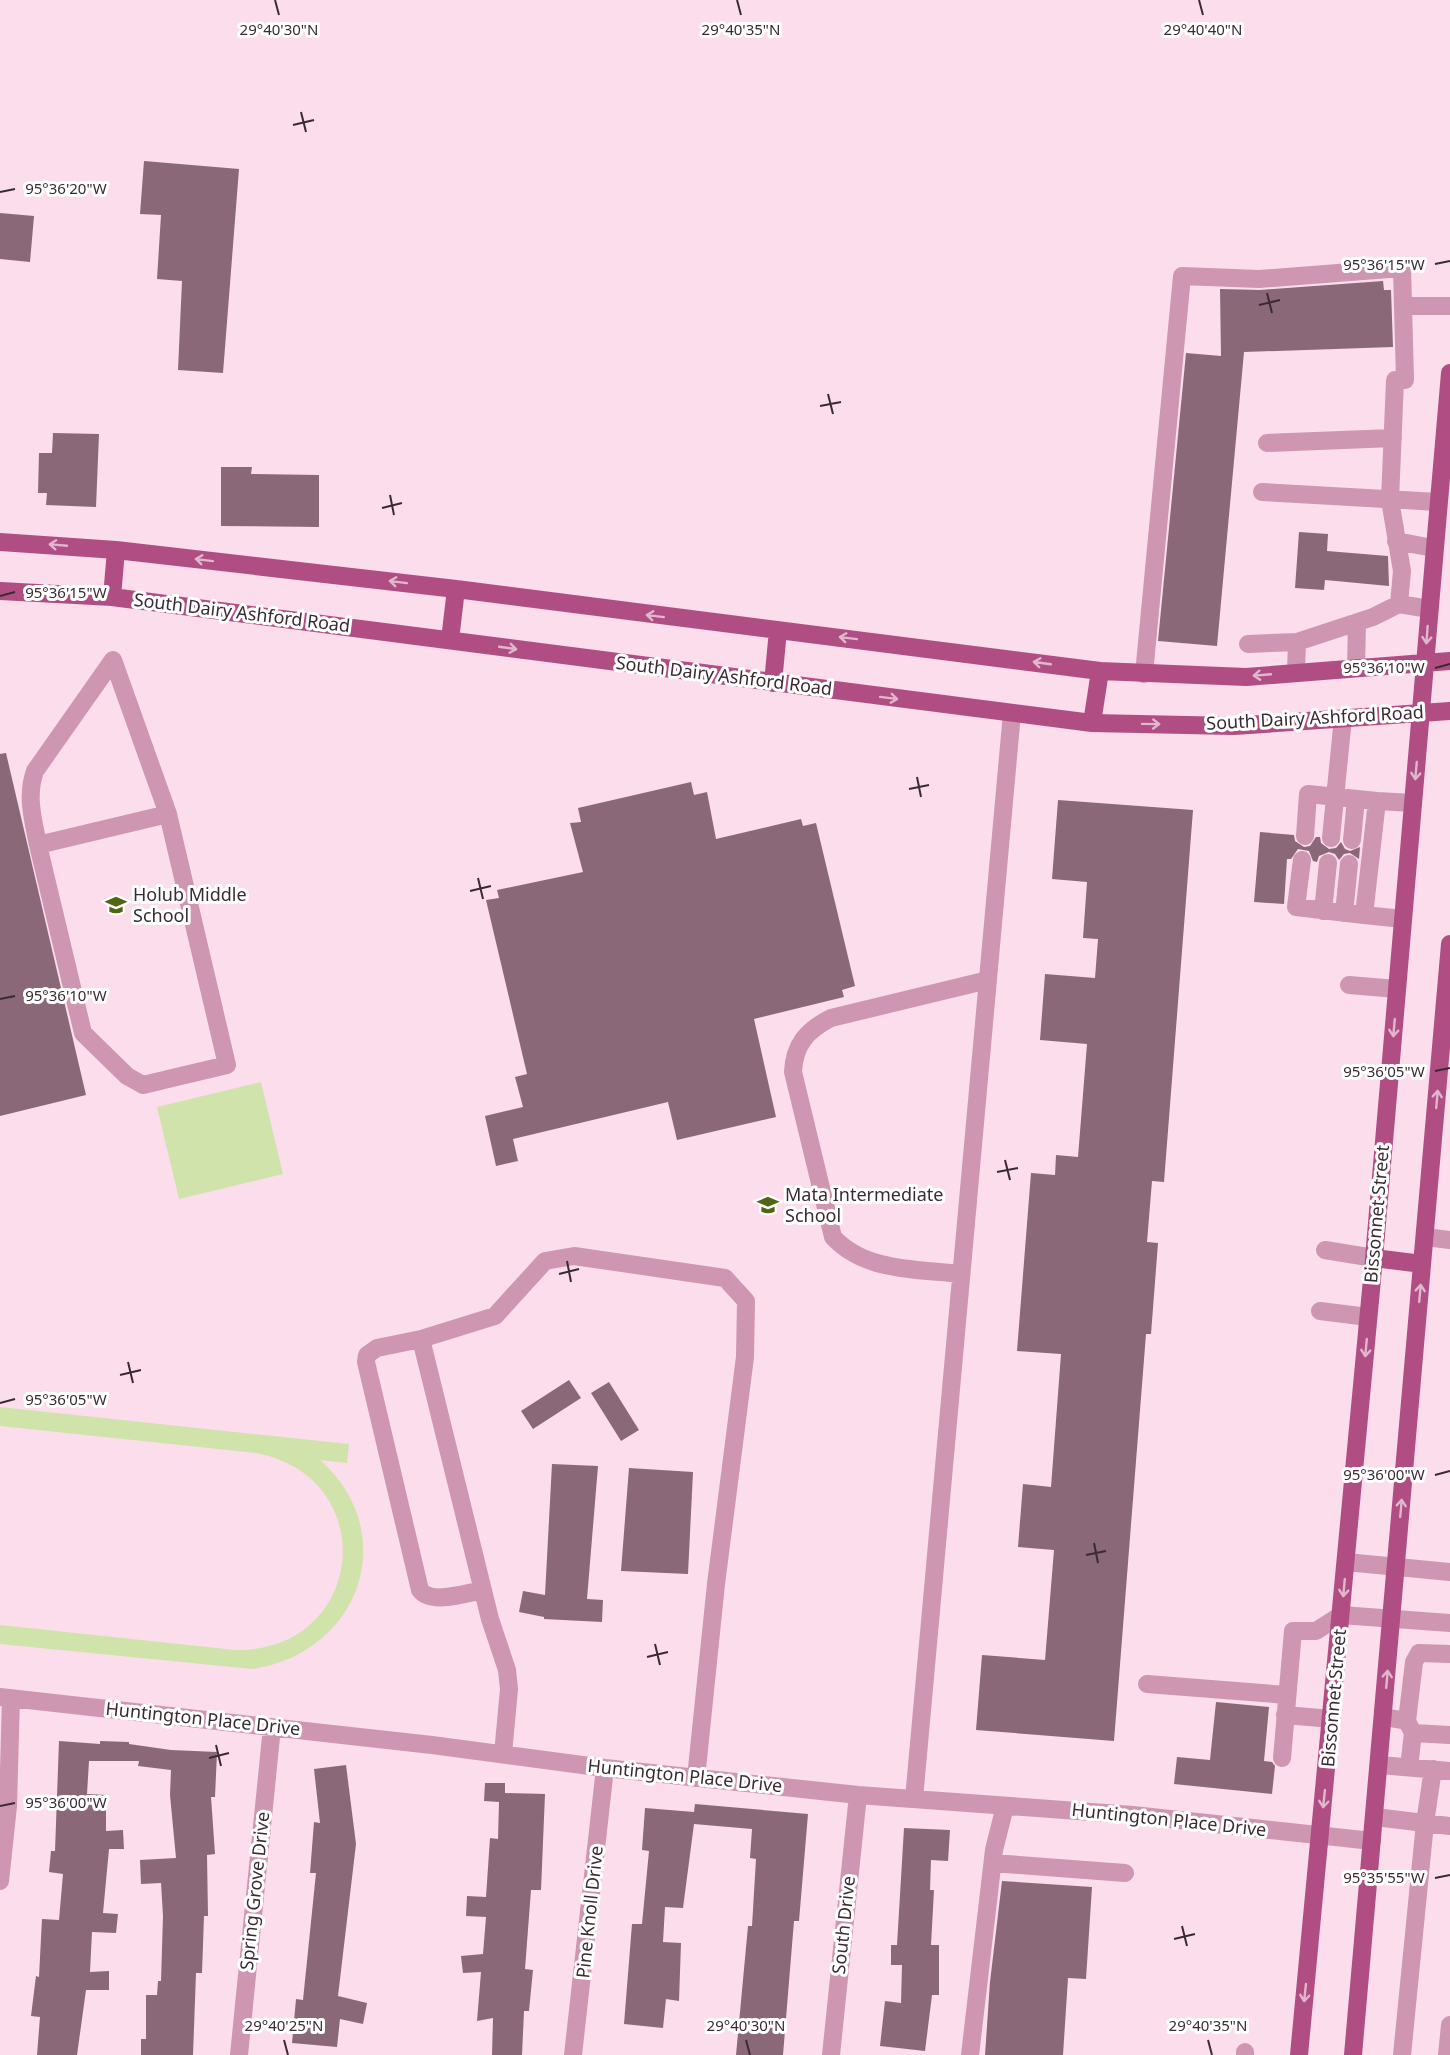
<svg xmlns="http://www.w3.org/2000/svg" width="1450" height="2055" viewBox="0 0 1450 2055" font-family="'Noto Sans',sans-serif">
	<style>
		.green { fill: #cfe3ab }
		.building { fill: #8a6878 }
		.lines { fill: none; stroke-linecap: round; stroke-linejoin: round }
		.minor { stroke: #ce96b1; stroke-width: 18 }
		.major { stroke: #b04d83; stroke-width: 18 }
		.oneway { stroke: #dfb8cd }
		.ticks { fill: none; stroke: #3a2b32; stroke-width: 2 }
		.labels { text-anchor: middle; stroke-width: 6; stroke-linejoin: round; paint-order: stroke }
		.street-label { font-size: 18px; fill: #3a2b32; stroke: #fff }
		.poi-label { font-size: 18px; fill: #3a2b32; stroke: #fff; text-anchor: start }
		.ticks-label { font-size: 15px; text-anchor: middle; fill: #3a2b32; stroke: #fff; stroke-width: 6; stroke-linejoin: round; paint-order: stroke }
	</style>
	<rect width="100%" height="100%" fill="#fcddeb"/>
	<path class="green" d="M261 1082 283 1174 179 1199 157 1107Z
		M0 1407 349 1444 347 1463 320 1460C403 1534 359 1654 252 1669L0 1644V1625L235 1650C366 1652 383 1477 256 1453L0 1426Z"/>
	<path class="building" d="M144 161 239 169 223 373 178 370 182 281 157 279 161 215 140 214Z
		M0 213 34 216 30 262 0 259Z
		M1383 281 1384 290H1391L1393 347 1244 352 1217 646 1158 641 1186 353 1221 356 1220 289 1260 290Z
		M53 433 99 434 96 507 46 505 47 493H38L39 453H52Z
		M221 467H252L251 474 319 475V527L221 526Z
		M1299 532 1328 534 1327 551 1388 556 1389 586 1325 580 1324 590 1295 588Z
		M6 753 86 1095 0 1116V754Z
		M691 782 694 795 707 792 716 839 801 819 803 826 816 823 855 986 842 990 844 997 754 1019 776 1117 677 1140 668 1102 513 1139 518 1161 496 1166 485 1116 523 1107 515 1077 527 1074 486 900 499 898 497 890 583 872 570 823 581 822 578 808Z
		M1058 800 1193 810 1164 1182 1152 1181 1147 1242 1158 1243 1151 1334H1146L1114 1741 976 1730 982 1655 1045 1660 1054 1550 1018 1547 1023 1484 1051 1487 1061 1354 1017 1351 1031 1173 1055 1175 1056 1155 1078 1157 1087 1044 1040 1040 1045 974 1095 978 1098 939 1083 938 1087 882 1052 879Z
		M1260 832 1294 835 1295 841 1304 847 1310 846 1316 837H1320L1321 843 1329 849 1336 848 1341 842 1345 849 1350 851 1360 847 1359 859 1350 853 1344 854 1339 860 1335 854 1329 852 1319 856 1317 862 1313 861 1309 851 1298 849 1291 859H1287L1284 904 1254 902Z
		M569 1380 581 1398 533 1429 521 1411Z
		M609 1382 639 1430 621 1441 591 1393Z
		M552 1464 598 1466 587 1599 603 1600 602 1622 544 1619V1617L519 1612 523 1591 545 1595Z
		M629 1468 693 1472 688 1574 621 1571Z
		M1216 1702 1269 1707 1264 1761 1272 1762 1275 1766 1272 1794 1174 1784 1177 1757 1210 1760Z
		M59 1741 100 1744V1741L129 1742V1744L171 1750 217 1752 215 1797H211L215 1854 207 1855 208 1916H204L202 1973H196L193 2055H141V2039H146V1995H157L158 1981H161L163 1916 161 1883 141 1884 140 1860 176 1858 170 1795 171 1770 138 1766 139 1761H89L87 1794 106 1795V1831L123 1830 124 1849H109L103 1913 118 1914 116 1933 92 1932 90 1972 109 1971V1990H86L77 2055H37L40 2017 31 2016 36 1976 39 1977 42 1919 59 1920 63 1874 49 1872 51 1851H55Z
		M346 1765 356 1844 338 1996 367 2003 363 2024 340 2019 337 2047 292 2043 296 1999 303 2000 316 1873H310L314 1822 320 1823 314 1769Z
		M485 1783H505V1793L545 1794 541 1890H531L525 1969 533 1970 529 2011H524L522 2055H492L493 2018 477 2021 481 1972 463 1973 461 1956 483 1954 486 1917 466 1916 467 1896 486 1897 490 1838 498 1839 499 1802 484 1801Z
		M695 1804 808 1814 799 1921H794L783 2055H736L748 1926H752L756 1859 750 1858 752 1829 694 1824 683 1908 665 1907 663 1942 681 1943 679 2001 666 1999 663 2028 624 2024 632 1924H642L649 1851 642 1850 645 1808 694 1812Z
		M904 1828 950 1830 948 1861 931 1860 930 1890H934L931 1945H939V1995H932L925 2051 880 2046 885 2001 901 2003 902 1965H891V1945H897Z
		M1002 1881 1092 1887 1086 1979 1068 1978 1063 2055H985L990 1982Z"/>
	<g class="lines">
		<path class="minor" d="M1403 306H1450
			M1267 443 1393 438
			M1262 492 1438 502
			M1396 541 1433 548
			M1399 604 1429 609
			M1248 644 1297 642 1373 617 1399 604 1402 571 1390 500 1395 380
			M1356 668 1357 622
			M1296 672 1297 642
			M1144 674 1182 276 1259 279 1402 268 1405 380
			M168 814 227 1065 143 1085 127 1076 83 1033 38 845Z
			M1305 836 1308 794 1377 801
			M1331 838 1343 718
			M1352 840 1356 799
			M38 845C33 819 26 796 35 771L113 660 168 814
			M1302 860 1296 907 1364 915
			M1323 911 1328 863
			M1344 913 1349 864
			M1403 919 1364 915 1377 801 1413 803
			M1349 985 1397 989
			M1425 1237 1450 1240
			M1325 1250 1374 1258
			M961 1274C918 1269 865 1272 833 1237L793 1072C794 1045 807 1030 831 1018L988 980
			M1320 1311 1368 1317
			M421 1339 377 1348 367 1355 366 1362 420 1590C431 1605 466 1593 483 1590
			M1346 1562 1450 1572
			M1147 1684 1287 1695
			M0 1697 432 1745 605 1768 858 1795 1133 1815 1372 1841
			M1285 1715 1332 1719
			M1384 1717 1407 1721 1413 1733 1450 1735
			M1407 1721 1414 1662 1419 1653 1450 1654
			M503 1754 509 1689 507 1670 490 1619 421 1339 495 1316 545 1261 574 1256 725 1278 746 1301 745 1357 716 1584 696 1778
			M1282 1758 1293 1631H1316L1341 1615 1450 1623
			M1380 1765 1450 1771
			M1409 1767 1413 1733
			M914 1799 1012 713
			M1375 1817 1450 1826
			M993 1863 1125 1873
			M0 1881 8 1806 11 1698
			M239 2055 272 1727
			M573 2055 605 1768
			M831 2055 858 1795
			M970 2055 994 1850 1005 1806
			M1245 2055V2052
			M1402 2055 1425 1823 1433 1769
			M1447 2055 1450 2025"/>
		<path class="major" d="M0 542 116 550 456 589 1100 671 1246 677 1450 661
			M0 591 112 597 1092 723 1234 726 1450 711
			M112 597 116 550
			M450 640 456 589
			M773 683 778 630
			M1092 723 1100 671
			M1374 1258 1422 1264
			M1299 2055 1374 1258 1450 373
			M1353 2055 1450 944"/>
	</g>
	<defs><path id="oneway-shaft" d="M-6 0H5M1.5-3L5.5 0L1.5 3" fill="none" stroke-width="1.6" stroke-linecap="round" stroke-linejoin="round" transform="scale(1.5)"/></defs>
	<g class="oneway">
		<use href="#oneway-shaft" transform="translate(58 545) rotate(-175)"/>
		<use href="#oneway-shaft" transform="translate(204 560) rotate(-173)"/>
		<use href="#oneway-shaft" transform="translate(398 582) rotate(-173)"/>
		<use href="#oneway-shaft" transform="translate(655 616) rotate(-173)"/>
		<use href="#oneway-shaft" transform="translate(1427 635) rotate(94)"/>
		<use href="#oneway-shaft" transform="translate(848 638) rotate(-173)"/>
		<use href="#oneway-shaft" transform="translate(508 648) rotate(8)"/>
		<use href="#oneway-shaft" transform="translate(1042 663) rotate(-172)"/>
		<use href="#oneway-shaft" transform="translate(1262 675) rotate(175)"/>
		<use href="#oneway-shaft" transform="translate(889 698) rotate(7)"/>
		<use href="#oneway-shaft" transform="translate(1151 724) rotate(1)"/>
		<use href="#oneway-shaft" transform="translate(1416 771) rotate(95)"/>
		<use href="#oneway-shaft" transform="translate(1394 1028) rotate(95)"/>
		<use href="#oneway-shaft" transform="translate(1437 1099) rotate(-85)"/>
		<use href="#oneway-shaft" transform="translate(1420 1293) rotate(-85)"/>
		<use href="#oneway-shaft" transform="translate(1366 1348) rotate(95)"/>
		<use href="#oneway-shaft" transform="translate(1401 1508) rotate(-85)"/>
		<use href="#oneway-shaft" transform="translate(1344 1588) rotate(95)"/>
		<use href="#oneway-shaft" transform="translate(1387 1679) rotate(-85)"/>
		<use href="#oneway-shaft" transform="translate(1324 1799) rotate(96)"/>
		<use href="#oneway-shaft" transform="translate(1305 1993) rotate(96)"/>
	</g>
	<path class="ticks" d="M275 0 279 15M737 0 741 15M1199 0 1203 15M301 112 306 132M293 125 314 120M0 192 15 189M1435 264 1450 261M1267 293 1272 313M1259 305 1280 300M828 394 833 414M820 406 841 402M390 495 394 515M382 508 402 503M0 596 15 592M1435 668 1450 664M917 777 921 797M909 789 929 785M478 878 483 899M470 891 491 886M0 999 15 996M1435 1071 1450 1068M1005 1160 1010 1180M997 1172 1018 1168M567 1261 571 1282M559 1274 579 1269M128 1362 133 1383M120 1375 141 1370M0 1403 15 1399M1435 1475 1450 1471M1094 1543 1098 1563M1086 1555 1106 1551M655 1644 660 1665M647 1657 668 1652M216 1745 221 1766M209 1758 229 1753M0 1806 15 1803M1435 1878 1450 1875M1182 1926 1187 1946M1174 1939 1195 1934M284 2040 288 2055M746 2040 750 2055M1208 2040 1212 2055"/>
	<defs>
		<symbol id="school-bare" viewBox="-9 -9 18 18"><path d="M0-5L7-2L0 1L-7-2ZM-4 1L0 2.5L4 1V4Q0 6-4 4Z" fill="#506614" stroke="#fff" stroke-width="2.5" paint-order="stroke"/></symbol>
	</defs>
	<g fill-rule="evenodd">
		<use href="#school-bare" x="101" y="890" width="30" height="30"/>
		<use href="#school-bare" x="753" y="1190" width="30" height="30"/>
	</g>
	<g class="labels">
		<g class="street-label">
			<text transform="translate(242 613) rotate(7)" y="6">South Dairy Ashford Road</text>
			<text transform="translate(724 676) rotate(7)" y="6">South Dairy Ashford Road</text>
			<text transform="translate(1315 718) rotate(-3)" y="6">South Dairy Ashford Road</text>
			<text transform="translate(1377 1214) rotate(-85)" y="6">Bissonnet Street</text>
			<text transform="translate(1334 1698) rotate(-85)" y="6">Bissonnet Street</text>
			<text transform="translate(203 1719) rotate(6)" y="6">Huntington Place Drive</text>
			<text transform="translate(685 1776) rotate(6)" y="6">Huntington Place Drive</text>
			<text transform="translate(1169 1820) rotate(6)" y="6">Huntington Place Drive</text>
			<text transform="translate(255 1891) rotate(-84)" y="6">Spring Grove Drive</text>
			<text transform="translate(590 1912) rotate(-84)" y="6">Pine Knoll Drive</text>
			<text transform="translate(844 1925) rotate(-84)" y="6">South Drive</text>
		</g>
		<g class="poi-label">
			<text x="133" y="901">Holub Middle<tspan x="133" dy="21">School</tspan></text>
			<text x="785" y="1201">Mata Intermediate<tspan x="785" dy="21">School</tspan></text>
		</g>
	</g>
	<g class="ticks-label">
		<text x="279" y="35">29°40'30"N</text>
		<text x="741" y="35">29°40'35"N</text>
		<text x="1203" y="35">29°40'40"N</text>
		<text x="66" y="194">95°36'20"W</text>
		<text x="1384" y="270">95°36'15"W</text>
		<text x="66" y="598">95°36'15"W</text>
		<text x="1384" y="673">95°36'10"W</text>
		<text x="66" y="1001">95°36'10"W</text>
		<text x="1384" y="1077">95°36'05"W</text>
		<text x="66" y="1405">95°36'05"W</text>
		<text x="1384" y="1480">95°36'00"W</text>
		<text x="66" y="1808">95°36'00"W</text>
		<text x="1384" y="1883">95°35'55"W</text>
		<text x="284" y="2031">29°40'25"N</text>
		<text x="746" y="2031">29°40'30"N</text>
		<text x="1208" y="2031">29°40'35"N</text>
	</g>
</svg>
